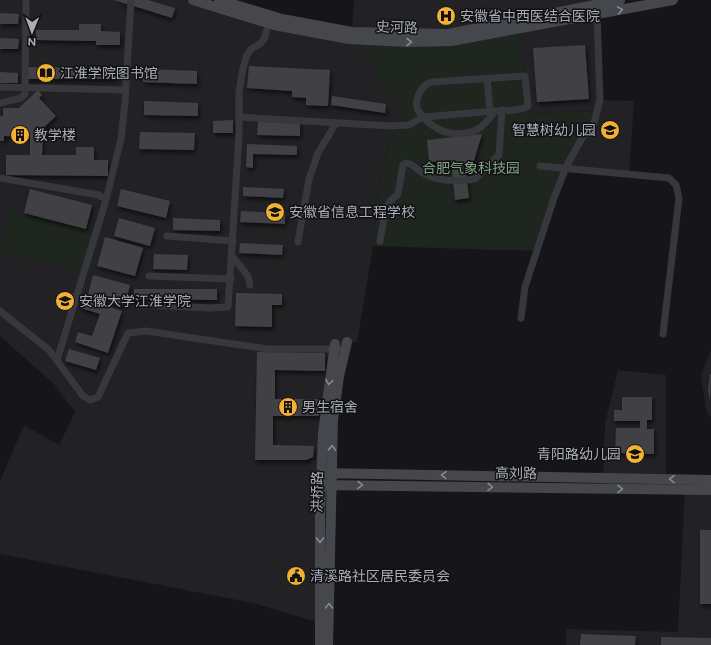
<svg xmlns="http://www.w3.org/2000/svg" width="711" height="645" viewBox="0 0 711 645" font-family="Figtree,'Noto Sans SC',sans-serif">
	<style>
		.built { fill: #222225 }
		.green { fill: #1e261f }
		.building { fill: #404145; filter: url(#shadow) }
		.lines { fill: none; stroke-linecap: round; stroke-linejoin: round }
		.street { stroke: #37383d; stroke-width: 7 }
		.secondary { stroke: #45474d; stroke-width: 10 }
		.oneway { stroke: #858993 }
		.labels { text-anchor: middle; stroke-width: 3; stroke-linejoin: round; paint-order: stroke }
		.poi-label { font-size: 14px; fill: #a8adb8; stroke: #111113; text-anchor: start }
		.street-label { font-size: 14px; fill: #a8adb8; stroke: #111113 }
		.park-label { font-size: 14px; fill: #7fa381; stroke: #111113 }
	</style>
	<defs>
		<filter id="shadow"><feDropShadow dx="1.5" dy="3" stdDeviation="2" flood-color="#0009"/></filter>
	</defs>
	<rect width="100%" height="100%" fill="#161618"/>
	<path class="built" d="M0 0H193L359 40 406 121 390 142 381 179 373 246 357 342 335 344 327 397 320 623 253 603 0 554V481L24 425 59 445 75 412 53 383 0 336Z
		M354 0H620L448 34 352 32Z
		M597 14 600 100 634 101 629 174 566 169 597 111 529 113 519 28Z
		M711 350V417L707 414 701 375Z
		M618 370 666 375V486L603 485 605 423Z
		M685 486H711V645H566V629L678 632Z"/>
	<path class="green" d="M519 28 529 113 597 111 567 165 537 251 373 246 381 179 390 142 405 121 359 40Z
		M8 209 93 232 81 271 2 252Z"/>
	<path class="building" d="M114 0H148L175 8 172 18Z
		M0 13 19 14 18 24H0Z
		M79 24H101V31L120 32V45H96V41L36 40V30H79Z
		M0 38 19 39 18 49H0Z
		M585 45 589 99 537 102 533 48Z
		M249 66 330 70 328 106 306 105V98L292 97V91L247 88Z
		M26 67 116 69V79H26Z
		M143 69 197 71V84L143 82Z
		M0 72 18 73V83H0Z
		M38 90 42 95 39 98 56 116 38 133 43 137 42 155H76V147H94V160H108V176L6 175V155H30V137L4 136V141H0V116H3V108H19Z
		M332 96 386 104 385 113 331 105Z
		M144 101 198 103V116L144 115Z
		M233 120V133H213V121Z
		M258 122 300 123V136L257 135Z
		M140 132 195 133 194 150 139 149Z
		M482 134 473 164 465 165 469 198 455 200 451 160 429 162 427 140Z
		M247 144 297 146V155L253 154V168L246 167Z
		M243 187 284 189 283 198 243 196Z
		M30 189 92 205 86 229 24 213Z
		M121 189 170 201 166 218 117 206Z
		M241 211 285 213V224L240 222Z
		M119 218 155 228 150 246 114 236Z
		M173 218 220 220V231L173 230Z
		M105 237 143 248 135 276 97 266Z
		M240 243 283 245 282 255 239 253Z
		M154 254 188 255 187 270 153 269Z
		M93 275 130 285 125 305 88 295Z
		M134 289H217V300L134 299Z
		M236 293 282 294V305H272V327L235 326Z
		M84 299 122 311 108 353 75 342 78 332 92 336 100 314 81 308Z
		M69 349 100 358 96 370 65 361Z
		M257 352 325 353V371L275 370V399H319V416H273V445L314 446 313 457 306 460H255Z
		M710 374H711L710 402 708 390Z
		M622 397H652V420H647V429H654V454L615 453 616 428H640V421H614V410H622Z
		M700 530H711V604H700Z
		M581 634 636 636 635 645H580Z
		M661 637 711 638V645H661Z"/>
	<g class="lines">
		<path class="street" d="M487 79 490 111
			M0 87 126 90
			M0 103 21 98 25 94 26 0
			M239 117 391 126 409 125 423 117 495 111C505 110 520 112 528 106L525 76 431 82C422 85 415 98 417 108 418 112 423 116 426 120 440 134 460 138 478 129 485 125 490 118 495 111
			M540 166 669 178 676 185 679 198 663 334
			M0 178 99 195 106 200 57 360
			M106 200 121 139 125 102 131 0
			M167 236 233 241
			M380 241 386 209 390 201 398 194 403 165 406 163C414 164 418 171 425 174 439 182 461 181 475 179L499 155 502 110
			M298 242 309 179 318 153 336 123
			M232 256 248 276 250 285
			M149 276 231 279
			M152 305 210 308 228 307 239 135V92L243 68 247 55 251 49 260 44 264 39 269 23
			M0 311 49 350 83 396 90 400 98 397 128 333 146 331 268 349H339
			M521 318 525 287 554 198 567 165 582 138 594 123 600 100 597 14"/>
		<path class="secondary" d="M193 0 274 25 349 39 408 42 451 41 673 0
			M219 0 282 19 352 32 448 34 620 0
			M322 473 711 480
			M321 485 711 490
			M320 645V514L323 433 335 344
			M328 645 333 420 339 376 347 342"/>
	</g>
	<defs><path id="oneway-chevron" d="M-2-3.5L2.5 0L-2 3.5" fill="none" stroke-width="1.6" stroke-linecap="round" stroke-linejoin="round"/></defs>
	<g class="oneway">
		<use href="#oneway-chevron" transform="translate(620 10) rotate(-10)"/>
		<use href="#oneway-chevron" transform="translate(409 42)"/>
		<use href="#oneway-chevron" transform="translate(329 382) rotate(99)"/>
		<use href="#oneway-chevron" transform="translate(332 448) rotate(-88)"/>
		<use href="#oneway-chevron" transform="translate(444 475) rotate(-179)"/>
		<use href="#oneway-chevron" transform="translate(672 479) rotate(-179)"/>
		<use href="#oneway-chevron" transform="translate(360 485) rotate(1)"/>
		<use href="#oneway-chevron" transform="translate(490 487) rotate(1)"/>
		<use href="#oneway-chevron" transform="translate(620 489) rotate(1)"/>
		<use href="#oneway-chevron" transform="translate(320 540) rotate(90)"/>
		<use href="#oneway-chevron" transform="translate(329 606) rotate(-89)"/>
	</g>
	<defs>
		<symbol id="hospital-disc" viewBox="-11 -11 22 22"><circle r="9.5" fill="#f2b134" stroke="#111113"/><path d="M-5-5h3v3.5h4V-5h3V5h-3V1.5h-4V5h-3Z" fill="#111"/></symbol>
		<symbol id="library-disc" viewBox="-11 -11 22 22"><circle r="9.5" fill="#f2b134" stroke="#111113"/><path d="M-6-4Q-3-5.5-.7-3.5V5Q-3 3-6 4ZM6-4Q3-5.5 .7-3.5V5Q3 3 6 4Z" fill="#111"/></symbol>
		<symbol id="school-disc" viewBox="-11 -11 22 22"><circle r="9.5" fill="#f2b134" stroke="#111113"/><path d="M0-5L7-2L0 1L-7-2ZM-4 1L0 2.5L4 1V4Q0 6-4 4Z" fill="#111"/></symbol>
		<symbol id="building-disc" viewBox="-11 -11 22 22"><circle r="9.5" fill="#f2b134" stroke="#111113"/><path d="M-4-6H4V6H1V3H-1V6H-4ZM-2.5-4.3h1.7v1.8h-1.7ZM.8-4.3h1.7v1.8H.8ZM-2.5-1h1.7V.8h-1.7ZM.8-1h1.7V.8H.8Z" fill="#111"/></symbol>
		<symbol id="university-disc" viewBox="-11 -11 22 22"><circle r="9.5" fill="#f2b134" stroke="#111113"/><path d="M0-5L7-2L0 1L-7-2ZM-4 1L0 2.5L4 1V4Q0 6-4 4Z" fill="#111"/></symbol>
		<symbol id="civic-disc" viewBox="-11 -11 22 22"><circle r="9.5" fill="#f2b134" stroke="#111113"/><path d="M-.6-6.5H3V-4.5H.6V-3L4-1V1h2V6H-6V1h2V-1L-.6-3ZM-1.2 2.5V6h2.4V2.5Z" fill="#111"/></symbol>
	</defs>
	<g fill-rule="evenodd">
		<use href="#hospital-disc" x="435" y="5" width="22" height="22"/>
		<use href="#library-disc" x="35" y="62" width="22" height="22"/>
		<use href="#school-disc" x="599" y="119" width="22" height="22"/>
		<use href="#building-disc" x="9" y="124" width="22" height="22"/>
		<use href="#university-disc" x="264" y="201" width="22" height="22"/>
		<use href="#university-disc" x="54" y="290" width="22" height="22"/>
		<use href="#building-disc" x="277" y="396" width="22" height="22"/>
		<use href="#school-disc" x="624" y="443" width="22" height="22"/>
		<use href="#civic-disc" x="285" y="565" width="22" height="22"/>
	</g>
	<g class="labels">
		<g class="poi-label">
			<text x="460" y="21">安徽省中西医结合医院</text>
			<text x="60" y="78">江淮学院图书馆</text>
			<text x="596" y="135" text-anchor="end">智慧树幼儿园</text>
			<text x="34" y="140">教学楼</text>
			<text x="289" y="217">安徽省信息工程学校</text>
			<text x="79" y="306">安徽大学江淮学院</text>
			<text x="302" y="412">男生宿舍</text>
			<text x="621" y="459" text-anchor="end">青阳路幼儿园</text>
			<text x="310" y="581">清溪路社区居民委员会</text>
		</g>
		<g class="street-label">
			<text transform="translate(397 27) rotate(2)" y="5">史河路</text>
			<text transform="translate(516 473) rotate(1)" y="5">高刘路</text>
			<text transform="translate(317 492) rotate(-89)" y="5">洪桥路</text>
		</g>
		<g class="park-label">
			<text x="471" y="173">合肥气象科技园</text>
		</g>
	</g>
	<g transform="translate(32 32) rotate(181)" stroke="#111113" stroke-width="3" paint-order="stroke">
	<path d="M0-3L7 15L0 10L-7 15Z" fill="#a8adb8"/>
	<text y="-6" font-size="11" font-weight="bold" text-anchor="middle" fill="#a8adb8">N</text>
	</g>
</svg>
